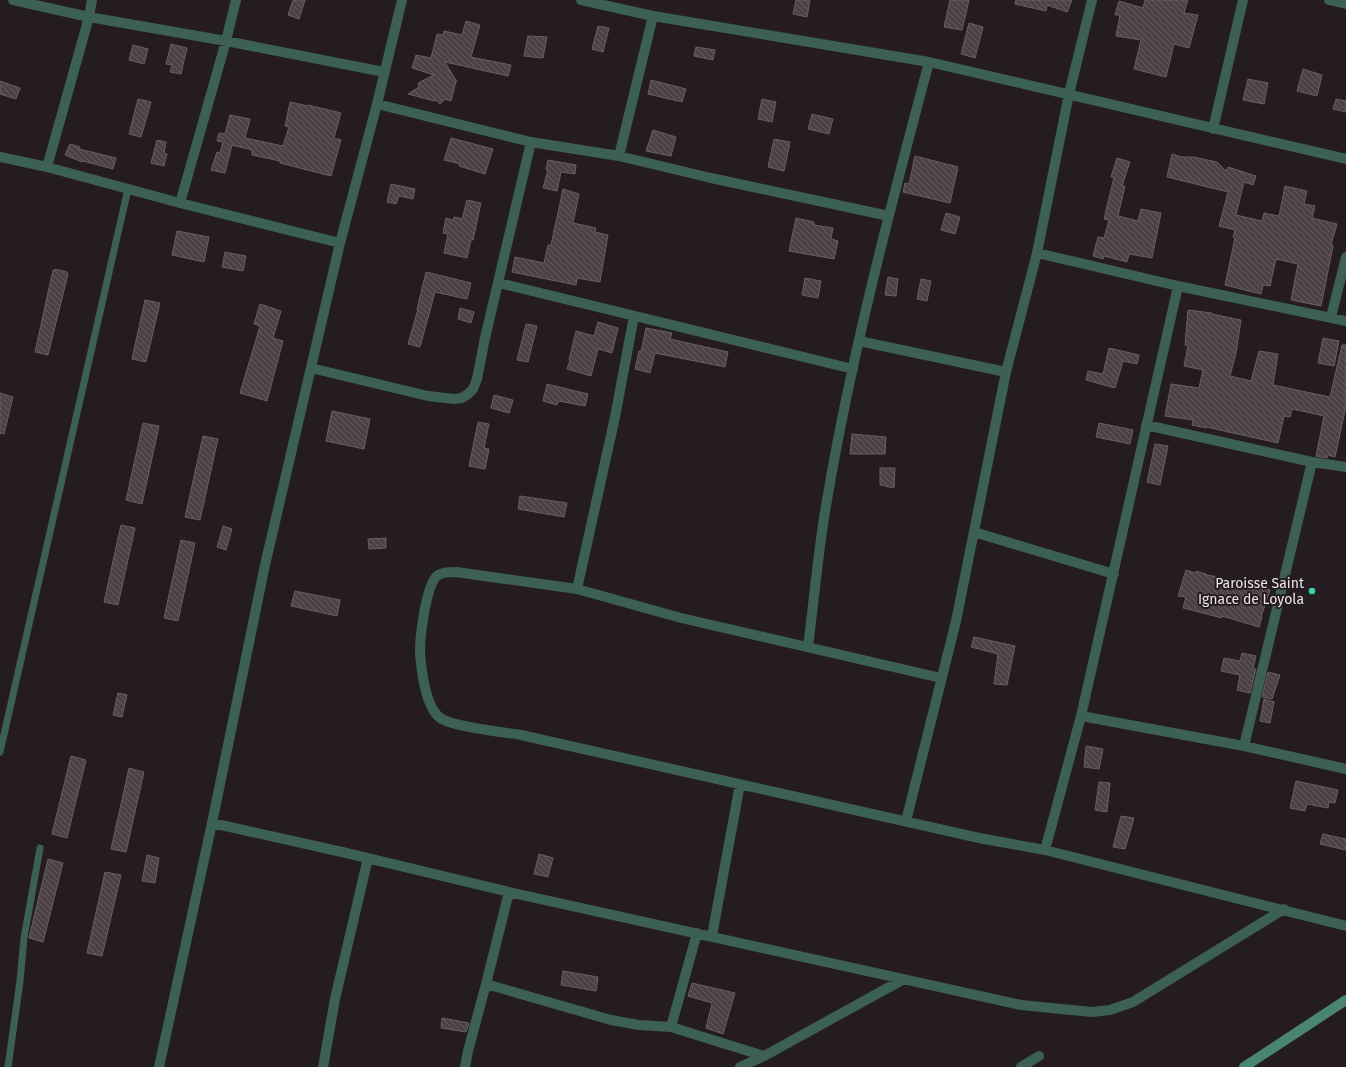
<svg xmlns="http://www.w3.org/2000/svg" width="1346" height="1067" viewBox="0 0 1346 1067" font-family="'Fira Sans',sans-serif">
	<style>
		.building { fill: url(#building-back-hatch); stroke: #685e65 }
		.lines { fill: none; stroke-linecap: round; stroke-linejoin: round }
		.lane { stroke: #3c6053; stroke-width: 7 }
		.street { stroke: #3c6053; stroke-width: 10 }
		.secondary { stroke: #498570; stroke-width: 10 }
		.poi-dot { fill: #33d4a8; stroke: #251c22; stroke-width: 1.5 }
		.labels { text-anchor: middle; stroke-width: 4; stroke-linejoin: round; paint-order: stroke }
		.poi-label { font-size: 14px; fill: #ebe4e9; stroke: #251c22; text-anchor: end }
	</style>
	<defs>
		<pattern id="building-back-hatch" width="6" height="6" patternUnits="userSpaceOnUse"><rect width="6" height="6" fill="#4b4147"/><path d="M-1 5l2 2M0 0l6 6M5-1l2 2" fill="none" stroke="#655c62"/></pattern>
	</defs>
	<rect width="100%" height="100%" fill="#251c22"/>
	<path class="building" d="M293 0H305L299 19 288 15Z
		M796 0H810L807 17 793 14Z
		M950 0H969L962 30 944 27Z
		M1016 0H1072L1067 12 1047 5 1046 11 1015 4Z
		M1145 0H1188L1184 13 1198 15 1189 48 1174 44 1166 77 1134 69 1141 40 1116 36 1120 15H1115L1119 1 1143 8Z
		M466 21 480 25 471 57 511 65 508 76 445 62 457 82 456 81 451 101 445 99 440 104 436 100 434 101 408 94 419 87 418 83 434 75 412 68 416 55 431 58 437 34 443 35 444 31 462 35Z
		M969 23 983 27 975 58 961 54Z
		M598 26 609 28 603 52 592 49Z
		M528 36 547 37 543 58 524 56Z
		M171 44 187 48 181 74 170 72 172 65 166 64Z
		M133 45 148 49 144 64 129 60Z
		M696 47 715 50 713 60 694 56Z
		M1303 69 1322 75 1317 96 1297 91Z
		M1248 79 1268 83 1264 104 1243 100Z
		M651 80 686 89 682 102 648 94Z
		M0 81 20 88 16 99 0 94Z
		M138 99 151 102 141 137 129 134Z
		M762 99 776 102 772 122 758 119Z
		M1336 99 1346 101V112L1333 109Z
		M290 102 308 106V105L341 113 334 138 341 140 331 176 280 163V161L252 155V150L232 145 225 173 211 170 217 152 220 153 223 142 217 141 219 133 225 134 230 115 250 119 245 138 283 146 289 127 285 126Z
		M812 114 833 119 829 134 808 129Z
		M653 130 676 137 671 156 646 151Z
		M451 138 493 149 485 174 459 166 460 164 444 160Z
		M774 139 790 142 784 171 768 167Z
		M157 140 166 142 164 153 167 154 164 166 151 163Z
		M70 144 80 147 79 149 116 158 113 169 83 161 82 162 65 155Z
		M1172 154 1182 157H1193L1217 162 1226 171 1228 167 1256 176 1253 185 1244 182 1236 215 1262 221 1264 213 1279 216 1285 186 1307 191 1304 204 1315 206 1312 218 1337 224 1331 245 1333 246 1321 306 1291 300 1298 264 1276 259 1270 286 1263 285 1261 294 1225 285 1235 238 1233 237 1235 230 1219 226 1228 192 1167 177Z
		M915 156 958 167 950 203 903 192 905 183 909 184Z
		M1117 158 1130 162 1122 186H1125L1118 216 1138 221 1141 209 1161 213 1152 258 1129 254 1127 262 1104 256 1103 259 1093 256 1098 237 1104 238 1109 220 1104 219 1114 177H1111Z
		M548 160 576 165 575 174 561 172 557 191 543 188 548 170H546Z
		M391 184 415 189 413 199 399 196 396 204 387 202Z
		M563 189 579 194 573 223 596 228 595 232 608 235 600 282 577 278 576 285 512 272 515 257 544 263 548 245H551Z
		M467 200 481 203 473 240H471L467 258 444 253 448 234 443 233 446 218 453 220 454 217 462 219Z
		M946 213 960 217 955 234 941 230Z
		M796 218 814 222V225L833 228 831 239 838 241 834 259 789 251Z
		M177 231 209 237 204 262 172 255Z
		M225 252 246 256 243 271 222 267Z
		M55 269 67 272 68 274 48 355 35 352 53 270 55 271Z
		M426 272 471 283 467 299 435 292 420 347 408 344 418 309H417Z
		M888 277 898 279 896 296 885 295Z
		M805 278 821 281 818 298 802 295Z
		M921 279 931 281 927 301 917 299Z
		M145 300 160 303 146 362 132 359Z
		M260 304 281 311 273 338 283 341 267 401 240 393 260 326 254 324Z
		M460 308 474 312 471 323 458 319Z
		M1188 310 1212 313V314L1241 320 1236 353 1230 376 1251 381 1259 351 1278 354 1273 385 1330 397 1342 345H1346V406L1335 457 1328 455 1327 458 1316 456 1324 416 1306 412 1292 409 1290 417 1284 416 1278 443 1206 427V428L1192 425 1193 420 1165 416 1171 384 1199 388 1203 370 1184 366 1188 345H1185Z
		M598 322 618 328 612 353 598 349 591 376 567 369 570 360H569L576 331 594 336Z
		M526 324 537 326 528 362 517 360Z
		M646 328 672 333 670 339 728 352 725 367 655 353 650 373 635 369 639 351 641 352Z
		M1323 338 1339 341 1334 366 1318 363Z
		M1109 348 1139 355 1137 364 1123 361 1115 388 1086 380 1088 371 1103 374Z
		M547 384 588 394 585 406 559 401 557 405 543 401Z
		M0 393 13 397 4 434 0 433Z
		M494 395 513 400 509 413 491 408Z
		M332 411 370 419 364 449 326 441Z
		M478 422 489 424 484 448 489 449 485 469 469 466Z
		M143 423 159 426 142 504 126 500Z
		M1099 423 1133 430 1130 444 1096 437Z
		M852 434 886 437 885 454H850Z
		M203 436 218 439 200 520 185 517Z
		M1155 444 1168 446 1160 485 1147 482Z
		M880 468H895L894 488 880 485Z
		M520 496 567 503 564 517 518 509Z
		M121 525 135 528 118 605 104 602Z
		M223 526 232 529 226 550 217 547Z
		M386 538V548L369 549 368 539Z
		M181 540 195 543 178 621 164 618Z
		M1186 570 1196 573V571L1206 574V575L1219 577V578L1270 590 1261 617H1262L1259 627 1222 616V618L1183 608 1186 597 1178 596Z
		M295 591 340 600 337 616 291 606Z
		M974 637 1015 646 1007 685 994 684 998 654 971 647Z
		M1242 653 1256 656 1253 668 1256 669 1250 693 1237 690 1240 675 1221 671 1224 658 1240 661Z
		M1268 672 1280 675 1272 699 1262 697Z
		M118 693 127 695 122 717 113 715Z
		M1264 699 1274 702 1270 723 1260 721Z
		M1086 746 1103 749 1099 769 1084 767Z
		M71 756 86 760 67 838 52 834Z
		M129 768 144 772 126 852 111 849Z
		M1296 781 1338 790 1335 803 1329 802 1328 808 1307 804 1305 811 1290 808Z
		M1099 782 1110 783 1107 812 1095 810Z
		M1121 816 1134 818 1125 849 1113 847Z
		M1323 834 1346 839V850L1320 844Z
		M539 854 553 858 548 877 534 874Z
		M147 855 159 858 155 883 142 881Z
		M48 859 63 863 43 942 29 938Z
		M105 872 121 875 102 956 87 953Z
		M563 971 598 977 596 991 561 985Z
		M692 983 735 993 723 1034 706 1028 712 1003 688 996Z
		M442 1018 469 1023 466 1032 441 1028Z"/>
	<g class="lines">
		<path class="lane" d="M0 752 128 189
			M8 1067 20 981 24 938 40 848"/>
		<path class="street" d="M13 0 89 17 226 41 384 72
			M581 0 653 16 929 62 1346 159
			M1092 0 1069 94 1037 253 1178 286 1346 321
			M1329 0 1346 4
			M377 104 531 142 619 156 711 178 889 216
			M1213 129 1243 0
			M619 156 653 16
			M0 157 47 167 180 203 340 243
			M47 167 89 17 92 0
			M180 203 226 41 236 0
			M499 283 853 369
			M1331 317 1346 257
			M859 341 1006 372
			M311 368 428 396 454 399 462 398 468 394 473 389 477 379 485 338 531 142
			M1146 425 1312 462 1346 467
			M974 532 1114 574
			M577 589 615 417 634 316
			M808 647C814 600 818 552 826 506 851 356 890 209 929 62
			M941 678 681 618 577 589 456 572C449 572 440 572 436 577 426 588 420 635 420 651 421 668 425 705 439 717 450 727 504 732 521 735L979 838 1045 850 1346 926
			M1081 716 1244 746 1346 769
			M1244 746 1312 462
			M906 821 956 621 1006 372 1037 253
			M212 823 342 852 509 892 1021 1005 1092 1012 1110 1010 1133 1002 1284 909
			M1045 850 1081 716 1178 286
			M712 936 740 784
			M486 984 611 1020 639 1025 671 1027 764 1056
			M671 1027 697 933
			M159 1067 212 823 265 565 340 243 377 104 402 0
			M323 1067 335 999 368 858
			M465 1067 468 1051 486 984 509 892
			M740 1067 764 1056 904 979
			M1021 1067 1039 1056"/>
		<path class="secondary" d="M1244 1067 1346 1000"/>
	</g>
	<circle class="poi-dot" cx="1312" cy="591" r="4"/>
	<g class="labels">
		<g class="poi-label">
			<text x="1304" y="588">Paroisse Saint<tspan x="1304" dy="16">Ignace de Loyola</tspan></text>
		</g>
	</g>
</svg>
